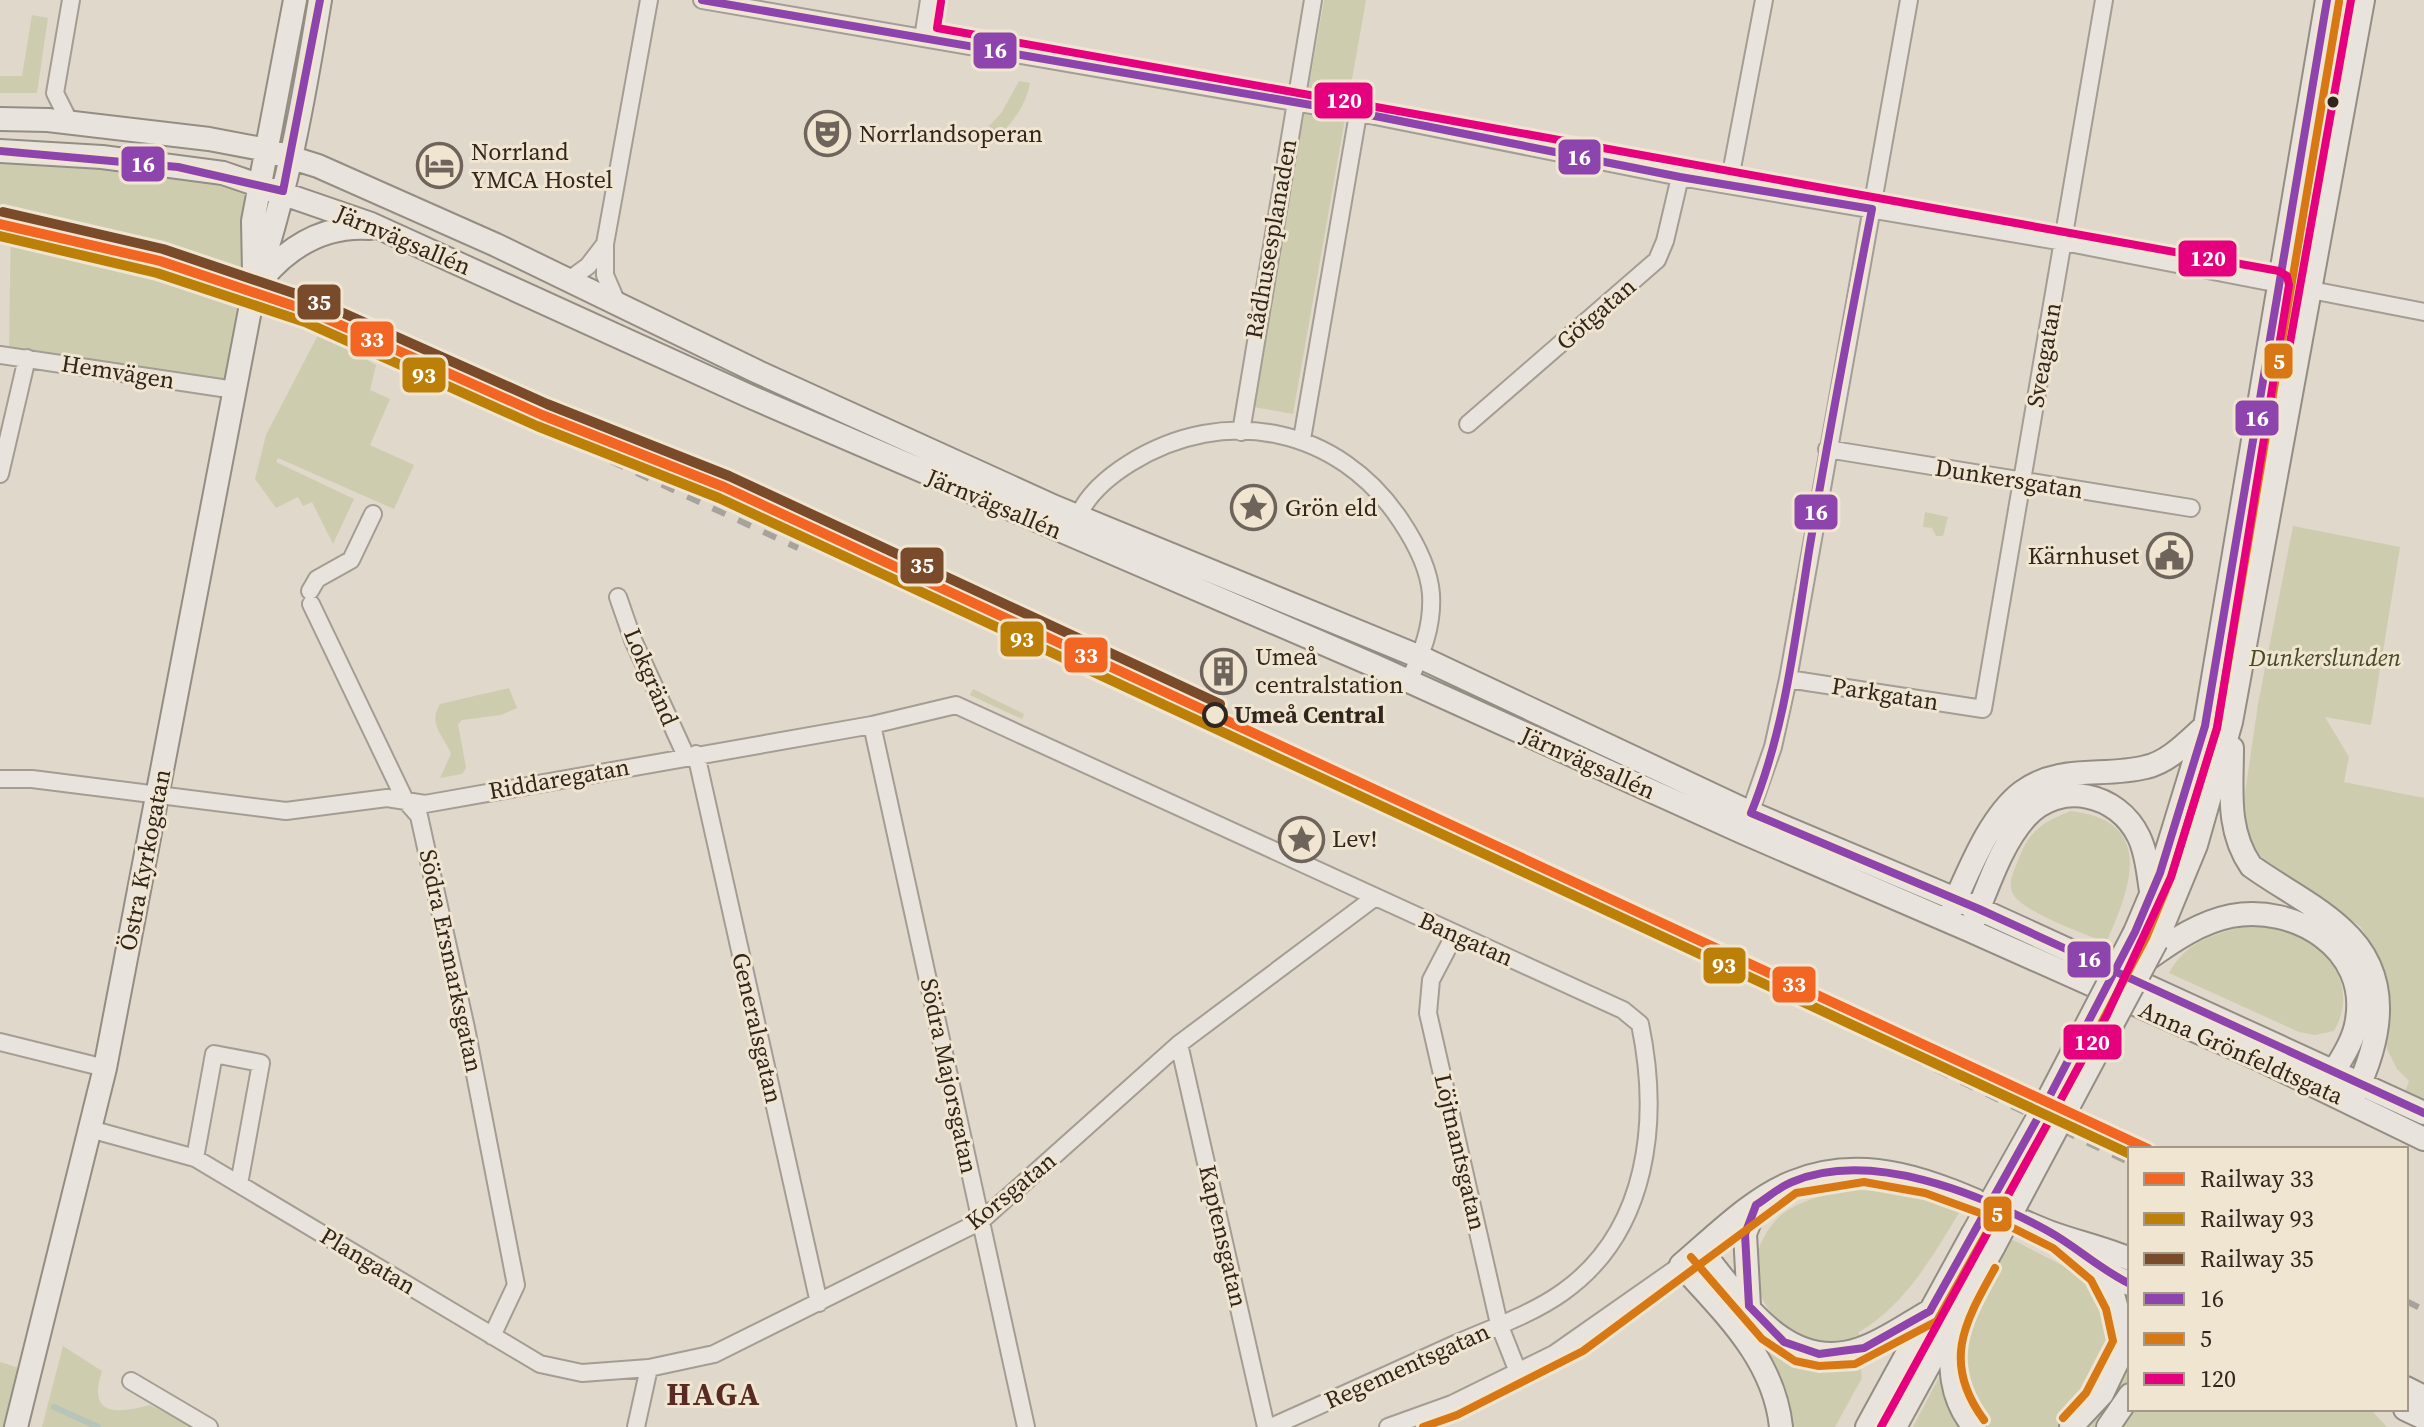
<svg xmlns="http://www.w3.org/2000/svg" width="2424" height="1427" viewBox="0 0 2424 1427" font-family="'Source Serif 4',serif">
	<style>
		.green { fill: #ceccaf }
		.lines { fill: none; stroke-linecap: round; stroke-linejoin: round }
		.stream { stroke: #b6c4ba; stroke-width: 6 }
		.street-casing { stroke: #a49d94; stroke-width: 20 }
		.secondary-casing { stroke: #948d84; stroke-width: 26 }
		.street { stroke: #e8e3dc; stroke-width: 16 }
		.secondary { stroke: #e8e3dc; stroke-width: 22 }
		.rail { stroke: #a7a29c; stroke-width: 6; stroke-dasharray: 14 14; stroke-linecap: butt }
		.secondary-bridge-casing { stroke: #948d84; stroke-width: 26; stroke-linecap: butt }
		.secondary-bridge { stroke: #e8e3dc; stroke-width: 22 }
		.bus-1-casing { stroke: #f0e5d1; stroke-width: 14 }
		.bus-2-casing { stroke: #f0e5d1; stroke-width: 14 }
		.bus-3-casing { stroke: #f0e5d1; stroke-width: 14 }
		.bus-1 { stroke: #8e44ad; stroke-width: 8 }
		.bus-2 { stroke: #d87814; stroke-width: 8 }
		.bus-3 { stroke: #e5007d; stroke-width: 8 }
		.rail-1-casing { stroke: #f0e5d1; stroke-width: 16 }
		.rail-2-casing { stroke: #f0e5d1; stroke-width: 16 }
		.rail-3-casing { stroke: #f0e5d1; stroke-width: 16 }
		.rail-1 { stroke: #f26522; stroke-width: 10 }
		.rail-2 { stroke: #bc8009; stroke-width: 10 }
		.rail-3 { stroke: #7a4b2a; stroke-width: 10 }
		.bus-dot { fill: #31261e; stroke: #f0e5d1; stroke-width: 3 }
		.stop-dot { fill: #f0e5d1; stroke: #31261e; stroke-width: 4 }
		.labels { text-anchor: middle; stroke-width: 6; stroke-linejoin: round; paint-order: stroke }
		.poi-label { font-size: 24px; fill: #31261e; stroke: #f0e5d1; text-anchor: start }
		.street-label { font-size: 24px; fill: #31261e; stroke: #f0e5d1 }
		.park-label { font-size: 24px; font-style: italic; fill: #444a27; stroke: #f0e5d1 }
		.stop-label { font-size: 24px; font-weight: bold; fill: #31261e; stroke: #f0e5d1; text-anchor: start }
		.district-label { font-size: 32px; font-weight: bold; letter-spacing: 2px; fill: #572b23; stroke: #f0e5d1 }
		.line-badge { stroke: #f0e5d1; stroke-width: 3 }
		.badge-label { font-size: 22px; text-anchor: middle; font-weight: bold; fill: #fff }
	</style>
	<rect width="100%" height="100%" fill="#dfd8cb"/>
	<path class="green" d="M1324 0H1366L1293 414 1253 407Z
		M32 15 48 18 37 93H0V76H22Z
		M1019 81 1030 83C1026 107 1006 134 985 145L979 137 1002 112Z
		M0 151 259 183 235 390 9 353 11 212 0 210Z
		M319 333 376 365 370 390 390 399 370 445 414 465 394 509 278 458 276 462 354 499 333 544 312 502 303 506 298 497 276 508 255 479 266 435Z
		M1925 512 1948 517 1943 536H1936L1932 528 1923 527Z
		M2293 526 2400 547 2371 725 2325 717 2349 757 2344 782 2424 798V1113L2401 1102 2409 1081 2397 1069 2387 1049 2388 1000 2382 970 2361 927 2266 863 2248 839 2243 807 2258 704Z
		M509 688 517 708 501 715 462 720 458 724 466 768 462 774 440 778 451 754C445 737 427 725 440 704Z
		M973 689 1024 714 1022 719 970 695Z
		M2071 811C2156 821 2131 887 2106 943 2084 933 2024 913 2013 894 2007 882 2015 869 2019 858 2030 830 2043 822 2071 811Z
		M2242 927C2253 927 2268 925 2279 928 2325 943 2361 983 2334 1031L2315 1035 2299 1032 2169 973C2185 943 2211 935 2242 927Z
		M1851 1189 1923 1196 1962 1208C1933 1255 1907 1304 1859 1332V1338C1784 1362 1720 1278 1778 1218 1796 1200 1827 1195 1851 1189Z
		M2011 1239 2130 1300V1409H2370L2387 1427H1913Z
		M63 1346 102 1371C87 1416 116 1414 150 1405L194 1427H42Z
		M1775 1349C1804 1364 1827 1367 1860 1360L1862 1378 1835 1427H1793L1781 1382 1768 1352Z
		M0 1362 19 1368 5 1427H0Z"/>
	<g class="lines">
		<path class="stream" d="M54 1407 98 1427"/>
		<defs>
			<path id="street" d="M702 0 1375 116 1680 177 2064 242 2424 312
				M923 38 929 0
				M70 123 55 93 71 0
				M1729 184 1764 0
				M569 280 588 266 605 244
				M617 303 605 275V244L649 0
				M0 355 235 390
				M1468 424 1657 260 1665 241 1680 177
				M1241 432 1313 0
				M1302 439 1358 114
				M1827 449 2191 508
				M0 474 27 358
				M1075 526C1082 498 1106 478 1130 463 1225 404 1339 427 1401 521 1415 542 1429 568 1431 594 1433 627 1422 652 1409 681
				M310 591 317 579 351 560 373 514
				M618 597 633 640 686 756
				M311 604 405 800 419 816 466 1028 516 1285 492 1336
				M1788 679 1983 709 2104 0
				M872 725 1026 1427
				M696 754 819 1303
				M0 779H32L286 811 387 798 425 804 872 725 956 705 1623 1010 1640 1024C1660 1120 1649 1231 1563 1292 1531 1315 1489 1329 1453 1345 1393 1372 1332 1400 1271 1427
				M1747 821 1773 747 1788 679 1909 0
				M1455 934 1431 980 1428 1013 1499 1324 1518 1372
				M0 1042 105 1068
				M1179 1044 1266 1427
				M90 1129 195 1158 540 1364 582 1373 649 1368 714 1354 981 1221 1179 1044 1374 898
				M195 1158 214 1054 261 1063 239 1184
				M131 1381 209 1427
				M636 1427 649 1368
				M1388 1427 1452 1404 1554 1354 1681 1265"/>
			<path id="secondary" d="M0 119 48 120 209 139 267 150 318 166 496 245 758 372 1055 507 1420 657 1751 813 1979 909 2424 1113
				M0 151 102 157 223 173 371 224 751 397 1373 665 1742 832 1969 930 2263 1061 2424 1139
				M254 272 253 221 295 0
				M262 279C290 245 325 225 370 228
				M2232 748C2232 789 2226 830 2251 866 2280 887 2315 904 2342 929 2394 976 2382 1038 2355 1094
				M1950 912C1968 874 1988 818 2022 792 2060 764 2103 778 2146 767 2169 762 2188 741 2205 726
				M1973 922C1988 888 2000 846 2026 817 2060 780 2118 793 2139 837 2147 854 2148 873 2151 891
				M2135 932 2160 873 2205 726 2327 0
				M2156 942 2196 845 2231 722 2363 0
				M2149 958C2174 940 2201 922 2231 916 2294 904 2369 948 2357 1020 2354 1042 2339 1062 2328 1081
				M2064 1243 2099 1269 2130 1284
				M1700 1249C1740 1297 1786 1375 1860 1349 1884 1341 1907 1324 1930 1311
				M2099 1269 2114 1298 2126 1343
				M1749 1306 1745 1234 1756 1205
				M1952 1329C1950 1366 1949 1397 1974 1427
				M2406 1388 2424 1397
				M2405 1409 2424 1418
				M16 1427 105 1068 254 289C287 195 304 98 320 0
				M1781 1427C1774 1359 1724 1313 1681 1265 1714 1237 1752 1198 1793 1182 1884 1145 1967 1200 2049 1232 2076 1242 2104 1248 2130 1259
				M1867 1427 1972 1235
				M1895 1427 1994 1246
				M2071 1427 2102 1394 2130 1335
				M2108 1427 2130 1395"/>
		</defs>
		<use href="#street" class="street-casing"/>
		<use href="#secondary" class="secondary-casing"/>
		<use href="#street" class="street"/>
		<use href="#secondary" class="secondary"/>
		<path class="rail" d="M514 387 724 487
			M542 415 1494 857 2130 1163
			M611 461 798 548
			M2406 1301 2424 1310"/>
		<defs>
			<path id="secondary-bridge" d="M1972 1235 2045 1105 2135 932
				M1994 1246 2156 942"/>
		</defs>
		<use href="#secondary-bridge" class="secondary-bridge-casing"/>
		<use href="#secondary-bridge" class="secondary-bridge"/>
		<defs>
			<path id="bus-1" d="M702 0 1375 116 1680 177 1872 209
				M0 151 178 167 283 191
				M283 191 320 0
				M1751 813 1979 909 2424 1113
				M1751 813C1786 727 1795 637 1810 545 1829 433 1850 321 1872 209
				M1756 1205 1745 1234 1749 1306 1784 1342 1819 1354 1864 1348 1930 1311 2045 1105 2135 932 2160 873 2205 726 2327 0
				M1756 1205C1767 1198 1779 1187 1792 1182 1870 1149 1978 1193 2048 1231 2077 1247 2098 1268 2130 1284"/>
			<path id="bus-2" d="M1691 1257 1762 1339 1795 1361 1819 1366 1855 1364 1937 1321 2055 1111 2146 938 2171 877 2217 728 2339 2
				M1984 1420C1941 1362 1965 1322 1995 1268
				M1423 1427 1457 1415 1583 1351 1796 1193 1864 1182 1925 1193 1991 1217 2053 1248 2091 1280 2106 1309 2113 1341 2086 1393 2063 1418"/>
			<path id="bus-3" d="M941 2 937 28C1385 106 1831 192 2279 271L2287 276 2289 285 2217 728 2171 877 2107 1015 1881 1427
				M2288 354 2351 0"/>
		</defs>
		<use href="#bus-1" class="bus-1-casing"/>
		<use href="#bus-2" class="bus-2-casing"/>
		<use href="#bus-3" class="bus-3-casing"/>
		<use href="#bus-1" class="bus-1"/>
		<use href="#bus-2" class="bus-2"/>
		<use href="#bus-3" class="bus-3"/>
		<defs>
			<path id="rail-1" d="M0 224 160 261 309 311 542 415 724 487 2148 1149"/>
			<path id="rail-2" d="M0 236 157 273 305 322 537 426 719 498 2130 1154"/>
			<path id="rail-3" d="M3 212 163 249 314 300 547 404 729 476 1220 704"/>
		</defs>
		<use href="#rail-1" class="rail-1-casing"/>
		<use href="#rail-2" class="rail-2-casing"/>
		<use href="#rail-3" class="rail-3-casing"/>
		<use href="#rail-1" class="rail-1"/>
		<use href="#rail-2" class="rail-2"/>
		<use href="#rail-3" class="rail-3"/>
	</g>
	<defs>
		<symbol id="theatre-ring" viewBox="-11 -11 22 22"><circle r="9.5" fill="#f0e5d1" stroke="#6e645b" stroke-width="1.5"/><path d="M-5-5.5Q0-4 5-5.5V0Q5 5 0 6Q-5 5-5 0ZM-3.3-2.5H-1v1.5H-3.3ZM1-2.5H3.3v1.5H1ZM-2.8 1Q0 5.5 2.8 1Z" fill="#6e645b"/></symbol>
		<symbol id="hotel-ring" viewBox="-11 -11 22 22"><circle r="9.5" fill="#f0e5d1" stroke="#6e645b" stroke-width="1.5"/><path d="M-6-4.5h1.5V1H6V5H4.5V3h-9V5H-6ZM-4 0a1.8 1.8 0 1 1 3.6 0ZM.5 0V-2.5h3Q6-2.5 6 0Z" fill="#6e645b"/></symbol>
		<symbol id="sight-ring" viewBox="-11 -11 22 22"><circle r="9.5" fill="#f0e5d1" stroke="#6e645b" stroke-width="1.5"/><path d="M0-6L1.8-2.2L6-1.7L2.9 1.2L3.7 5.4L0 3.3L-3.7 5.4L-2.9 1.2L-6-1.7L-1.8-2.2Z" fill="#6e645b"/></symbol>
		<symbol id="civic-ring" viewBox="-11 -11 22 22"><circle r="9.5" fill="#f0e5d1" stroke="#6e645b" stroke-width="1.5"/><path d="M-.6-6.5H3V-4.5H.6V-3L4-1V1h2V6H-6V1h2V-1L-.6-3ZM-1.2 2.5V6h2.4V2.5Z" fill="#6e645b"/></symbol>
		<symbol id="building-ring" viewBox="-11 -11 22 22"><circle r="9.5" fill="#f0e5d1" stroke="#6e645b" stroke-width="1.5"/><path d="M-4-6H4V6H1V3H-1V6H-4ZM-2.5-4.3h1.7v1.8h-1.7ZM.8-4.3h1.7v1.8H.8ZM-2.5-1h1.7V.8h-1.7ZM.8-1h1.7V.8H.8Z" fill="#6e645b"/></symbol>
	</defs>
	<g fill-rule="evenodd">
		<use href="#theatre-ring" x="802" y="108" width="51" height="51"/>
		<use href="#hotel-ring" x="414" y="140" width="51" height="51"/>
		<use href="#sight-ring" x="1228" y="482" width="51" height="51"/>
		<use href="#civic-ring" x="2144" y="530" width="51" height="51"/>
		<use href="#building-ring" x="1198" y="646" width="51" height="51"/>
		<use href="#sight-ring" x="1276" y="814" width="51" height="51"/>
	</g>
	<circle class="bus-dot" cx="2333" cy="102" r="7"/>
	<circle class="stop-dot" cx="1215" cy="715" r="11"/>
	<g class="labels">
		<g class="poi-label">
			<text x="859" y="142">Norrlandsoperan</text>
			<text x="471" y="160">Norrland<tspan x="471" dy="28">YMCA Hostel</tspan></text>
			<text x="1285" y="516">Grön eld</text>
			<text x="2139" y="564" text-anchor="end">Kärnhuset</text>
			<text x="1255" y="665">Umeå<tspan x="1255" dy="28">centralstation</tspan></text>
			<text x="1332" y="847">Lev!</text>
		</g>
		<g class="street-label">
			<text transform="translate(1271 239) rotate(-80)" y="8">Rådhusesplanaden</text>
			<text transform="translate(403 240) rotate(23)" y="8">Järnvägsallén</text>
			<text transform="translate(1596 314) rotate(-41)" y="8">Götgatan</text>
			<text transform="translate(2044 355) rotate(-80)" y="8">Sveagatan</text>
			<text transform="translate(118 372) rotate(9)" y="8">Hemvägen</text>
			<text transform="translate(2009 479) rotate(9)" y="8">Dunkersgatan</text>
			<text transform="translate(994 504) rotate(23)" y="8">Järnvägsallén</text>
			<text transform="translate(651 677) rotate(67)" y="8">Lokgränd</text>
			<text transform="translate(1885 694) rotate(9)" y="8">Parkgatan</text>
			<text transform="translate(1588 763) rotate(24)" y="8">Järnvägsallén</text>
			<text transform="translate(559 779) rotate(-10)" y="8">Riddaregatan</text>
			<text transform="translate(145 860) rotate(-79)" y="8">Östra Kyrkogatan</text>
			<text transform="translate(1466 939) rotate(24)" y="8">Bangatan</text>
			<text transform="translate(451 961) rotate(78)" y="8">Södra Ersmarksgatan</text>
			<text transform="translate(757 1028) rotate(77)" y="8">Generalsgatan</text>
			<text transform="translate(2241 1053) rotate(24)" y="8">Anna Grönfeldtsgata</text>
			<text transform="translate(949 1076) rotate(78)" y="8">Södra Majorsgatan</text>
			<text transform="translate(1460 1152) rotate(77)" y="8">Löjtnantsgatan</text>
			<text transform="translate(1011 1191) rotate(-39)" y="8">Korsgatan</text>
			<text transform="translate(1223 1236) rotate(77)" y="8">Kaptensgatan</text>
			<text transform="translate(368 1261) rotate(31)" y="8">Plangatan</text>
			<text transform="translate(1407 1366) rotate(-24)" y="8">Regementsgatan</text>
		</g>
		<g class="park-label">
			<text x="2325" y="666">Dunkerslunden</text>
		</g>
		<g class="stop-label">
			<text x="1234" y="723">Umeå Central</text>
		</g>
		<g class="district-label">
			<text x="714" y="1405">HAGA</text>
		</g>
	</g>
	<g class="line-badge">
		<rect x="972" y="31" width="46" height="39" rx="8" fill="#8e44ad"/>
		<rect x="1313" y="81" width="61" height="39" rx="8" fill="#e5007d"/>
		<rect x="1557" y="138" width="45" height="38" rx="8" fill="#8e44ad"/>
		<rect x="120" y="145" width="46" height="38" rx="8" fill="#8e44ad"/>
		<rect x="2177" y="239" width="61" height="39" rx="8" fill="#e5007d"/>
		<rect x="296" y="283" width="46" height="38" rx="8" fill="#7a4b2a"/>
		<rect x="349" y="320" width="46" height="38" rx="8" fill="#f26522"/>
		<rect x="2263" y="342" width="31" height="38" rx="8" fill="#d87814"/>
		<rect x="401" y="356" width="46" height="38" rx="8" fill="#bc8009"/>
		<rect x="2234" y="399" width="46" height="38" rx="8" fill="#8e44ad"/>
		<rect x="1793" y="493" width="46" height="38" rx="8" fill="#8e44ad"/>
		<rect x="899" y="546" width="46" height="39" rx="8" fill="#7a4b2a"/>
		<rect x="999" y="620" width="46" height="38" rx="8" fill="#bc8009"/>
		<rect x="1063" y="636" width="46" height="38" rx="8" fill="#f26522"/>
		<rect x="2066" y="940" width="46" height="39" rx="8" fill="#8e44ad"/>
		<rect x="1702" y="946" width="45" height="39" rx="8" fill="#bc8009"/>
		<rect x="1771" y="965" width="46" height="39" rx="8" fill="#f26522"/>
		<rect x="2062" y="1023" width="61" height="38" rx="8" fill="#e5007d"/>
		<rect x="1982" y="1195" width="31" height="38" rx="8" fill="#d87814"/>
	</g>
	<g class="badge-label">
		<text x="995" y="58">16</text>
		<text x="1344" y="108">120</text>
		<text x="1579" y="165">16</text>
		<text x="143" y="172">16</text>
		<text x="2208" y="266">120</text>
		<text x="319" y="310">35</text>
		<text x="372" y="347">33</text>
		<text x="2279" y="369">5</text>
		<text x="424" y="383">93</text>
		<text x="2257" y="426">16</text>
		<text x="1816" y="520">16</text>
		<text x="922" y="573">35</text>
		<text x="1022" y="647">93</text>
		<text x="1086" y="663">33</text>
		<text x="2089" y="967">16</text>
		<text x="1724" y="973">93</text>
		<text x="1794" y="992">33</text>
		<text x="2092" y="1050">120</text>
		<text x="1997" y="1222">5</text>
	</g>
	<rect x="2128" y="1147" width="280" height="264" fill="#f0e5d1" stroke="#a49989" stroke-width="2"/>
	<rect x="2144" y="1173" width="40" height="12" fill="#f26522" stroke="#a49989" stroke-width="2"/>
	<text x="2200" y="1187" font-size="24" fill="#31261e">Railway 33</text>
	<rect x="2144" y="1213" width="40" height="12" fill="#bc8009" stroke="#a49989" stroke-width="2"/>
	<text x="2200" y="1227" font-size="24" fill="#31261e">Railway 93</text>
	<rect x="2144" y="1253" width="40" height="12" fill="#7a4b2a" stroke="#a49989" stroke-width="2"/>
	<text x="2200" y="1267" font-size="24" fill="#31261e">Railway 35</text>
	<rect x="2144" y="1293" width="40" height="12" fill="#8e44ad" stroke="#a49989" stroke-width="2"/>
	<text x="2200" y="1307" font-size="24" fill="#31261e">16</text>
	<rect x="2144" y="1333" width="40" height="12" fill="#d87814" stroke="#a49989" stroke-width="2"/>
	<text x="2200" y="1347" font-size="24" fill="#31261e">5</text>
	<rect x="2144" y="1373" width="40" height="12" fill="#e5007d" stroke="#a49989" stroke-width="2"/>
	<text x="2200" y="1387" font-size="24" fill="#31261e">120</text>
</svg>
